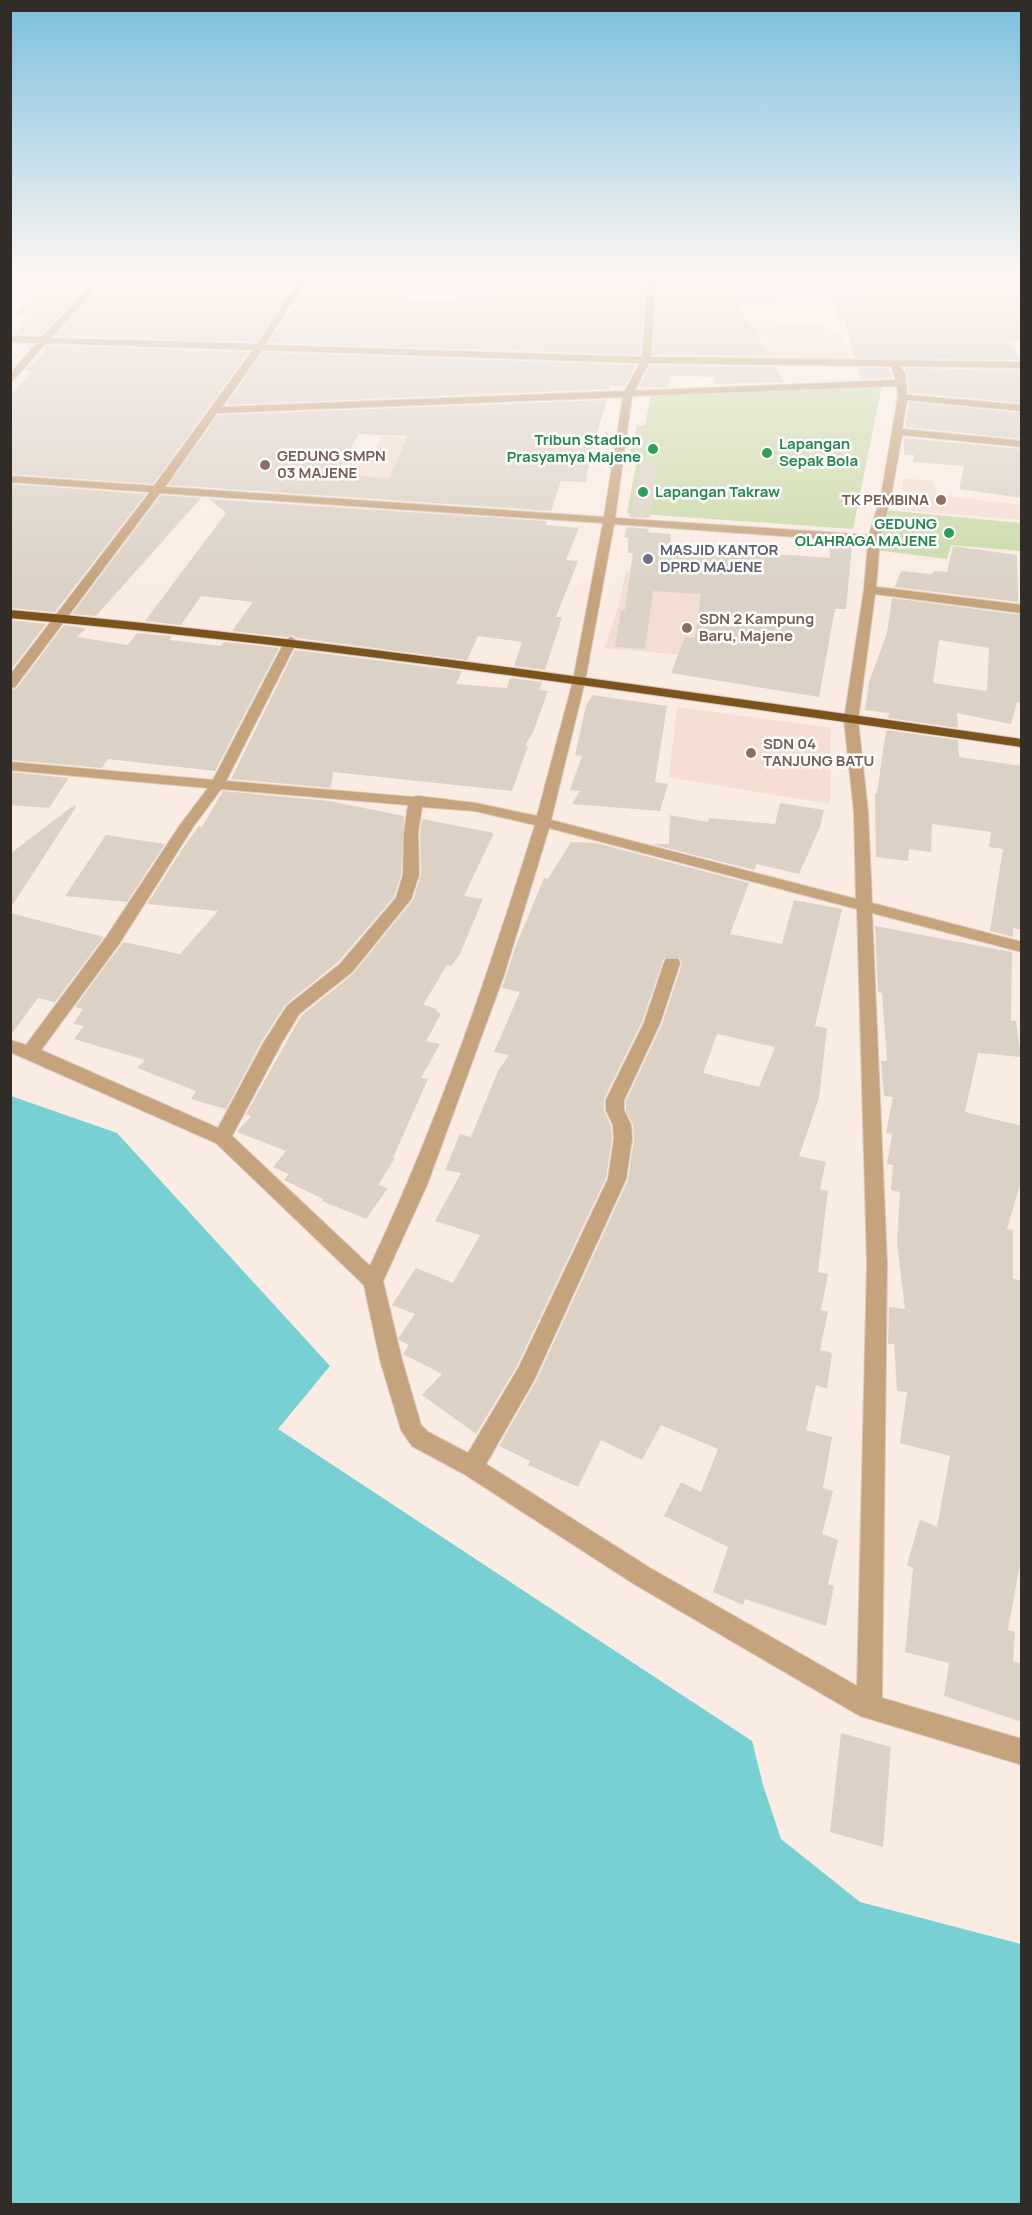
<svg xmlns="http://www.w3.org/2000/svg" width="1032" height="2215" viewBox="0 0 1032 2215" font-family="Manrope,sans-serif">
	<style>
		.built { fill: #f3ded1 }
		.green { fill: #cadaaa }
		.water { fill: #78d0d2 }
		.building { fill: #dbd1c5; fill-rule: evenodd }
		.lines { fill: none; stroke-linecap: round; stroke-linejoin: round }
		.minor-casing { stroke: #d7c9c1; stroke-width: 2 }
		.highway-casing { stroke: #d7c9c1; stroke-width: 2 }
		.minor { fill: #c5a47d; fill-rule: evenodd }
		.highway { fill: #7b531d; fill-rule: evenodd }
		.leisure-dot { fill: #2e9e5b; stroke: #fff; stroke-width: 2 }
		.education-dot { fill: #8d6e63; stroke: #fff; stroke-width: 2 }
		.worship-dot { fill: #6b7280; stroke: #fff; stroke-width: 2 }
		.labels { text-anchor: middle; stroke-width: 5; stroke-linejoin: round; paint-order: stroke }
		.far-leisure-label { font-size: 15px; font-weight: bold; fill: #27864d; stroke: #fff; text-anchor: end }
		.far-education-label { font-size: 15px; font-weight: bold; fill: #785e54; stroke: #fff; text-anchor: start }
		.far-worship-label { font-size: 15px; font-weight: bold; fill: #5b616d; stroke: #fff; text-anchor: start }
	</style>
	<rect width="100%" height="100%" fill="#fbece3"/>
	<path class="built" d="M726 321 826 324 829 332 842 333 851 359 767 357 763 338 726 337Z
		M382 436 439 440 409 501 159 484 184 447 371 456Z
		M903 479 932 480 937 495 1021 505V520L903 510Z
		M626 571 764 583 763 662 604 648 618 608Z
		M677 707 831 728 830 804 669 777Z"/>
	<path class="green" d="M882 385 853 529 627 513 637 460 629 459 637 425H645L651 394Z
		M885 510 1020 523V551L951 545 947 559 875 550Z"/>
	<path class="water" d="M11 1096 117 1133 330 1366 278 1429 752 1741 763 1785 781 1839 860 1902 1021 1944V2204H11Z"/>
	<path class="building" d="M44 275H98L41 335 15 334 25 324H20L29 315 15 314 34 296 17 294Z
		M111 275 261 278 262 275 297 277 256 342 56 336Z
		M313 275H417L406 300 457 302 463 292 499 293 503 283 568 286V283L575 284 576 279 593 280V276L646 275 640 355 269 343Z
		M658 275H724V281L777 283 776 301 736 302 769 356 653 355Z
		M865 275H1022V341H1008L1022 360 855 358 845 320H837L831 296H853L852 294H861L857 288H877Z
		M47 345 249 352 153 484 10 474V396L32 371 25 370 47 349H44Z
		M263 352 636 365 625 386H610L609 389 226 405Z
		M650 365 775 367 784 382 715 384 714 377 671 376 669 387H639Z
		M858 368H889L893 378 861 379Z
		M904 368 1022 370V403L909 393 907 374Z
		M607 400 592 449 586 482 561 481 551 511 169 485 218 415ZM359 434 407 436 390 478 335 475Z
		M909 402 1022 413V439L905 427Z
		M904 438 1022 449V498L959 489 964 466 913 462 914 455H904Z
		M642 464 657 467 650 518 629 517Z
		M10 484 146 494 55 612 10 608Z
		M161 495 201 498 96 616 72 614Z
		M209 499 547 521 546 525 579 528 566 560 578 561 556 617H562L545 670 514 666 522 642 478 636 467 660 297 638 292 635 287 637 232 631 253 602 201 596 181 625 145 621 226 513Z
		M627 527 649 529 648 532 671 534 670 546 830 558 829 544 852 546 846 609H835L819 697 671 673 685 637 695 638 701 594 653 591 645 649 615 647 621 610H625L633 553H628V538L624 537Z
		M953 546 1017 555 1018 602 895 587 901 571 931 574 934 571 947 572Z
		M892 598 1022 615V703L1017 702 1011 724 957 713 958 728 888 718 889 713 865 710 869 682 887 633ZM939 640 989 648 987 691 933 683Z
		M10 620 46 624 10 671Z
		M64 625 86 628 77 637 128 645 137 633 172 636 170 640 221 646 224 642 279 648 215 771 108 759 102 768 10 760V690L17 688Z
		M295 650 462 671 456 684 507 688 510 678 542 682 539 690 548 691 534 730 525 746H528L512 791 333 772 331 788 231 779Z
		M592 695 667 706 655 782 668 784 660 811 572 804 580 791 570 790 582 756 575 755 586 706Z
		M886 730 958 740 959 757 1022 766V930L1013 928V937L990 931 1003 849 989 847 991 832 932 824 931 852 909 849 908 861 876 857 875 793H877Z
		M10 772 69 778 49 808 10 805Z
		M223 791 329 801 404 816 401 875 394 897 338 962 285 1005 262 1041 226 1109 191 1099 196 1091 137 1068 145 1060 74 1039 84 1026 73 1024 83 1009 75 1007 123 942 180 954 218 911 147 904 183 848 199 826 202 827Z
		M780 803 824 810 820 827 799 874 757 864 754 870 651 844H669L670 815 708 822 709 818 775 824Z
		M74 805 76 807 10 909V854Z
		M422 819 494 833 464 896 483 899 459 956 451 966 447 965 423 1005 437 1009 436 1011 441 1014 426 1041 440 1044 421 1078 428 1079 393 1158H395L378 1185 388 1188 366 1219 322 1201 323 1199 284 1180 289 1174 273 1167 286 1151 237 1132 251 1116 246 1114 301 1016 353 974 413 900 421 875 420 833Z
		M106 835 165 844 127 902 65 896Z
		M571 842 596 843 749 883 730 934 782 944 794 900 842 909 815 1026 827 1028 819 1098 799 1156 826 1162 820 1189 828 1191 818 1272 828 1274 821 1310 828 1312 820 1350 832 1353 827 1389 816 1385 806 1430 832 1437 823 1488 833 1491 822 1534 838 1540 828 1584 834 1586 826 1626 745 1599 743 1605 713 1592 728 1547 664 1516 681 1482 701 1492 718 1449 661 1425 642 1460 601 1440 578 1487 528 1465 530 1461 499 1446 536 1381 628 1180 634 1139 633 1125 626 1110V1101L662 1024 682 964 680 958H664L642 1022 604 1099V1110L611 1126 612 1139 606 1178 517 1366 476 1434 422 1395 442 1374 403 1354 409 1345 399 1340V1337L415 1314 392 1305 416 1268 453 1283 480 1235 435 1221 461 1173 445 1170 460 1134 471 1137 498 1071 509 1055 494 1052 520 992 502 988 515 948 544 878 548 879ZM717 1034 775 1047 759 1087 703 1073Z
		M10 913 104 937 55 1002 38 998 10 1036Z
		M875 926 1012 952 1011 1021H1016L1021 1057 978 1053 965 1112 1022 1126V1178L1007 1229 1013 1230V1279L1022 1281V1553L1008 1630 1015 1632 1013 1661 1022 1664V1722L944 1696 949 1663 905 1652 913 1568 907 1565 920 1519 937 1527 950 1456 900 1443 907 1392 897 1391 894 1344H888L889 1307 905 1309 897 1242 900 1192 891 1190 893 1165 887 1164 892 1134 886 1133 893 1097 884 1096 881 1061H887L882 993 878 992Z
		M841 1733 891 1747 883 1847 830 1832Z"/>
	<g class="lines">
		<defs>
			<path id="minor" d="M101 275H109L51 338 257 344 301 275H309L265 345 642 357 648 275H656L651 357 1022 362V368L900 366 905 374 907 395 1022 405V411L907 400 902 429 1022 441V447L902 435 891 496 880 539 876 587 1022 605V613L875 594 858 720 868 812 872 903 1022 942V952L872 913 887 1263 882 1698 1022 1739V1765L860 1716 634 1584 464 1474 412 1446 401 1430 380 1360 364 1285 216 1143 10 1052V1040L26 1045 107 936 180 825 208 788 10 770V762L213 780 285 641 291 637 297 641 226 781 413 797 418 796 475 803 537 816 573 681 603 523 160 493 15 687 10 688V675L150 492 10 482V476L154 486 253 350 46 343 10 384V374L37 343 10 342V336L42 337ZM262 350 640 363 625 391 222 407ZM649 363 891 366 896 380 634 391ZM897 386 898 397 881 496 869 535 615 518 632 396ZM623 397 604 517 165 487 217 413ZM614 524 868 542 864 590 844 720 854 812 856 899 551 820 585 681ZM221 789 408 805 404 833 403 875 396 898 340 964 287 1006 264 1042 218 1128 41 1050 119 944 193 827ZM422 807 475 811 535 825C488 975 438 1123 370 1266L232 1136 281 1044 299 1014 352 972 411 899 419 875 418 833ZM549 828 857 909 867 1263 857 1686 650 1568 486 1464 534 1380 626 1179 632 1139 631 1125 624 1110V1100L660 1023 680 963 678 959H666L664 963 644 1023 606 1100V1110L613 1125 614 1139 608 1179 519 1367 468 1453 428 1432 421 1425 402 1360 383 1281 427 1185 504 975Z"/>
			<path id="highway" d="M10 610C349 641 685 692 1022 739V747C685 700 349 648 10 618Z"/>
		</defs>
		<use href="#minor" class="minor-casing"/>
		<use href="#highway" class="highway-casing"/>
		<use href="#minor" class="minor"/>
		<use href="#highway" class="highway"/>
	</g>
	<linearGradient id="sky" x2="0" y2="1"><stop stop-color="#7bbfdf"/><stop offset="0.47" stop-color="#fdf6f2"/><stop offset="1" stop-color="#fdf6f2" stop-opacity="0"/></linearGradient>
	<rect width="1032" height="585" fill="url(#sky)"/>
	<g class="leisure-dot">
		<circle cx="653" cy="449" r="6"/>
		<circle cx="767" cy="453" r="6"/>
		<circle cx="643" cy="492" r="6"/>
		<circle cx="949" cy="533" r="6"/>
	</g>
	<g class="education-dot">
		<circle cx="265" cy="465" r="6"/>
		<circle cx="941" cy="500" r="6"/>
		<circle cx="687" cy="628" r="6"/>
		<circle cx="751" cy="753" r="6"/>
	</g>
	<circle class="worship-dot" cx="648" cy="559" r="6"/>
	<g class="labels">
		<g class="far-leisure-label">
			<text x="641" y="445">Tribun Stadion<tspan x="641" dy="17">Prasyamya Majene</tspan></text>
			<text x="779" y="449" text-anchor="start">Lapangan<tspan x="779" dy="17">Sepak Bola</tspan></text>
			<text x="655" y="497" text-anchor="start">Lapangan Takraw</text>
			<text x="937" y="529">GEDUNG<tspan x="937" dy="17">OLAHRAGA MAJENE</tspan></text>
		</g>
		<g class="far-education-label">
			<text x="277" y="461">GEDUNG SMPN<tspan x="277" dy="17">03 MAJENE</tspan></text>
			<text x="929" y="505" text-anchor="end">TK PEMBINA</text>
			<text x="699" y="624">SDN 2 Kampung<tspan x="699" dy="17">Baru, Majene</tspan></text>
			<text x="763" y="749">SDN 04<tspan x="763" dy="17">TANJUNG BATU</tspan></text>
		</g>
		<g class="far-worship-label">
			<text x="660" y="555">MASJID KANTOR<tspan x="660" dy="17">DPRD MAJENE</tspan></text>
		</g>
	</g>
	<rect width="1032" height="2215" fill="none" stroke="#312c28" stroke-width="24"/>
</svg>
